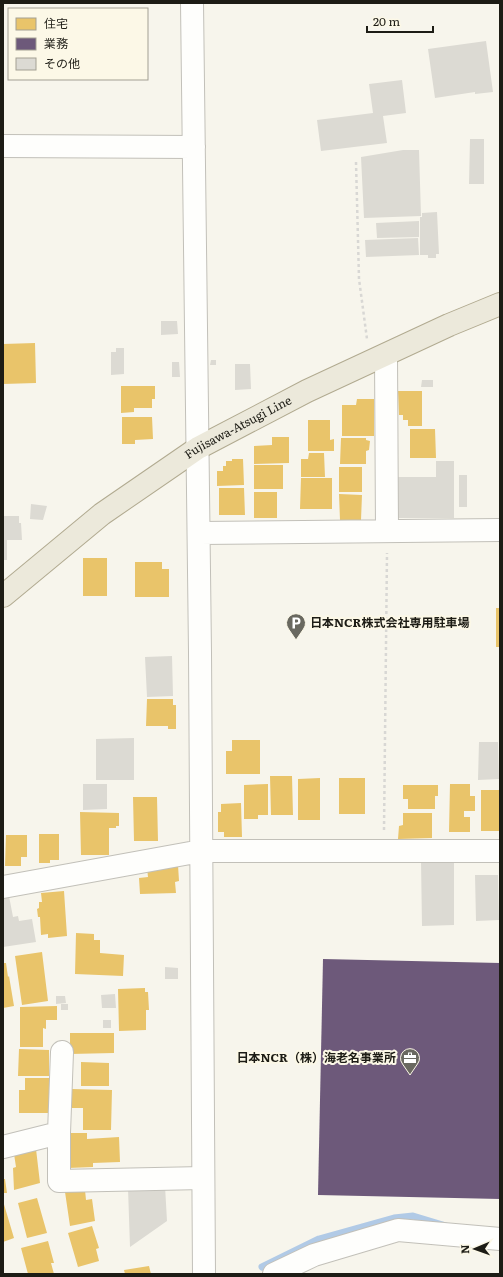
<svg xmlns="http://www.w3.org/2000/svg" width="503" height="1277" viewBox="0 0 503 1277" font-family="Literata,'Noto Sans JP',serif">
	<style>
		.homes { fill: #e9c46a }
		.offices { fill: #6d597a }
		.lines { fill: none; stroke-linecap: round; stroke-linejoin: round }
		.stream { stroke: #b1cae6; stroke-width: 7 }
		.building { fill: #dcdad3 }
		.minor-casing { stroke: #c2c0b9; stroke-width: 24 }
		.major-casing { stroke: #b1aa90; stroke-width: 24 }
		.path { stroke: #d8d7d4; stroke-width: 2.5; stroke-dasharray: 3 3; stroke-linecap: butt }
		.minor { stroke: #fefefc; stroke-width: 22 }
		.major { stroke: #ece9db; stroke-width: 22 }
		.labels { text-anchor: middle; stroke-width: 4; stroke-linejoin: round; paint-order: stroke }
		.street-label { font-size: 12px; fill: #1d1c15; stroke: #fcf8e7 }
		.poi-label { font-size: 12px; font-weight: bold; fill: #1d1c15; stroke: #fcf8e7; text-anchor: start }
	</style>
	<rect width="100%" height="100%" fill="#f7f5ec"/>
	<path class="homes" d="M35 343 36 383 3 384V344Z
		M121 386H155V399H152V408H134V412L121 413Z
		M398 391H422V426H408V420H403V415H399Z
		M357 399H374V436H342V405H356Z
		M122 417H152L153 439 135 440V444H122Z
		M308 420H330V440L334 439V451H308Z
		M410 429H435L436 458H410Z
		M272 437H289V463L254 464V446L272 445Z
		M341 438H366V440L370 441 369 450 366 451V464H340Z
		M309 453H324L325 477H301V459H308Z
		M232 459H243L244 485 217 486V471H223V466H226V461H232Z
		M254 465H283V489H254Z
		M339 467H362V492H339Z
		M301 478H332V509H300Z
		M219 488H244L245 515H219Z
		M254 492H277V518H254Z
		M339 494 362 495 361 520H340Z
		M83 558H107V596H83Z
		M135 562H162V569H169V597H135Z
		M496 608H500V647H496Z
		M147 699H173V705H176V729H168V726H146Z
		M232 740H260V774H226V751H232Z
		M270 776H292L293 815H271Z
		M320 778V820H298V779Z
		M339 778H365V814H339Z
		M268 784V815H258V819H244V785Z
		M450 784H470V796H475V811H464V817H470V832H449Z
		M403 785H438V796H435V809H408V799H403Z
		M481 790H500V831H481Z
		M133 797H157L158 841H134Z
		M241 803 242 837H224V832H218V812H221V804Z
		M80 812 119 813V826H116V828H109V855H81Z
		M403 813H432V838L398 839 399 826 403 825Z
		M39 834H59V860H50V863H39Z
		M6 835H27V857H21V866H5Z
		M178 865 179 881 175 882 176 893 140 894 139 878 148 877 147 868Z
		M64 891 67 936 48 938V934L41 935 40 917H38L37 909 39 908V902H42L41 893Z
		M76 933 94 934V940H100V953L124 955 123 976 75 974Z
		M42 952 48 1001 22 1005 15 956Z
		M3 963H6L8 977 9 976 14 1006 3 1008Z
		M145 988V992H148L149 1010H146V1030L119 1031 118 989Z
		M57 1006V1020H46V1029L43 1028V1047H20V1007Z
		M70 1033H114V1053L70 1054Z
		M19 1049 49 1050V1076H18Z
		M81 1062 109 1063V1086H81Z
		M25 1078H51V1113H19V1090H25Z
		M72 1089 112 1090 111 1130H83V1108H72Z
		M67 1133H87V1139L119 1137 120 1162 93 1163V1167L68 1168Z
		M36 1149 40 1183 14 1190 13 1168 16 1167 14 1154Z
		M3 1179H5L7 1193H3Z
		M85 1190 86 1200 92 1199 95 1221 70 1226 65 1192Z
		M37 1198 47 1233 27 1238 18 1203Z
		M3 1201 14 1238 3 1242Z
		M92 1226 99 1248 96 1249 99 1261 78 1267 68 1233Z
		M48 1241 54 1263H51L54 1274H28L21 1248Z
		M149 1266 151 1274H125L124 1270Z"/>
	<path class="offices" d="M323 959 500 963V1199L318 1195Z"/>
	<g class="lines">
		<path class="stream" d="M262 1267 319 1239 394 1218 413 1216 446 1226"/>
	</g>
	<path class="building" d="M486 41 493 92 475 94V92L435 98 428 49Z
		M402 80 406 113 383 116 387 143 321 151 317 120 373 113 369 84Z
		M470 139H484V184H469Z
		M403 150H419L421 216 364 218 361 157Z
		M437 212 439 254H436V258H428V255H420V217H422V213Z
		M419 221V237L377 238 376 223Z
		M418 238 419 255 366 257 365 240Z
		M161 321H177L178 334 161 335Z
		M116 348H124V374L111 375V352H116Z
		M211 360H216V365H210Z
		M172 362H179L180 377H172Z
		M235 364H250L251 389 235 390Z
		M422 380H433V387H421Z
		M436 461H454V518H394L392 477H436Z
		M459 475H467V507H459Z
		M31 504 47 506 43 520 30 519Z
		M3 516H19V523H21L22 540H7V560H3Z
		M172 656 173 696 147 697 145 657Z
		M134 738V780H96V739Z
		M479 742H498L499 779 478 780Z
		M83 784H107V809L83 810Z
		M421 861H454V925L422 926Z
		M475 875H498L499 920 476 921Z
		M9 896 13 917 18 916 19 921 32 919 36 942 3 947V897Z
		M165 967 178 968V979H165Z
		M115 994 116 1008H102L101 995Z
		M56 996H65L66 1003 56 1004Z
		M61 1004H68V1010H61Z
		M103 1020H111V1028H103Z
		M165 1186 167 1221 130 1247 128 1188Z"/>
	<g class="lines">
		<defs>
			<path id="minor" d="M192 3C199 427 202 850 204 1274
				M3 146 194 147
				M386 355 387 530
				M200 533 500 530
				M3 887 201 851H500
				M59 1133 62 1052
				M3 1147 59 1133V1181L203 1178
				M274 1274 314 1255 398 1230 500 1239"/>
			<g id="major">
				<path id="s1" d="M3 596 102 514 198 448 307 391 449 325 500 304"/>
			</g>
		</defs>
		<use href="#minor" class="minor-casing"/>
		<use href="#major" class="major-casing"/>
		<path class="path" d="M356 162 359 279 367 339
			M384 830 387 553"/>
		<use href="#minor" class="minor"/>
		<use href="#major" class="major"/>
	</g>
	<defs>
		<symbol id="parking-pin" viewBox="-11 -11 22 30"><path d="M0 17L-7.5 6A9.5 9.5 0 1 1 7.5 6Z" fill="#696860" stroke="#fcf8e7"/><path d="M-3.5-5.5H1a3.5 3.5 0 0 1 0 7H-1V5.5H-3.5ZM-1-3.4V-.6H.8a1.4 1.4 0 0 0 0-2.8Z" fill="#fff"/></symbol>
		<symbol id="office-pin" viewBox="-11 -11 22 30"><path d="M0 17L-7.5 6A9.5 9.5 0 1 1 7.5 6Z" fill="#696860" stroke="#fcf8e7"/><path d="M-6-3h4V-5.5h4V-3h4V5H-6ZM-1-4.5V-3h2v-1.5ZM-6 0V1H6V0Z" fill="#fff"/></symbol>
	</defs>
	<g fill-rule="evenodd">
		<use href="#parking-pin" x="285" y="612" width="22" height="30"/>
		<use href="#office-pin" x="399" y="1047" width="22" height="30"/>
	</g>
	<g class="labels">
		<g class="street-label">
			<text dy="4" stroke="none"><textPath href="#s1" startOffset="290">Fujisawa-Atsugi Line</textPath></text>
		</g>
		<g class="poi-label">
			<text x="310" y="627">日本NCR株式会社専用駐車場</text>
			<text x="396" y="1062" text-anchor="end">日本NCR（株）海老名事業所</text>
		</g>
	</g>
	<rect width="503" height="1277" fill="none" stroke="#1d1c15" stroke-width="8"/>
	<rect x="8" y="8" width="140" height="72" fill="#fcf8e7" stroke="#a3a093"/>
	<rect x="16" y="18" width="20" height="12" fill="#e9c46a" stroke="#a3a093"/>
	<text x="44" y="28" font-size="12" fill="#1d1c15">住宅</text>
	<rect x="16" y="38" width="20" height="12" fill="#6d597a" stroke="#a3a093"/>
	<text x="44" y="48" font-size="12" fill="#1d1c15">業務</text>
	<rect x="16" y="58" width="20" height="12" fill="#dcdad3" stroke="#a3a093"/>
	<text x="44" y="68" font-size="12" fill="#1d1c15">その他</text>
	<g transform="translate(475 1249) rotate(268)" stroke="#fcf8e7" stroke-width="3" paint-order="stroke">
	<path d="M0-3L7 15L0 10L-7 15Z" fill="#1d1c15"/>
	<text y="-6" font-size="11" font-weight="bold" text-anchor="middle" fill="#1d1c15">N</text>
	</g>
	<path d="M367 26v6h66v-6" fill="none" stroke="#1d1c15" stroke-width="2"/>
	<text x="373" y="26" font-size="12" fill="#1d1c15" stroke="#fcf8e7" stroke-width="3" paint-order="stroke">20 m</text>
</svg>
